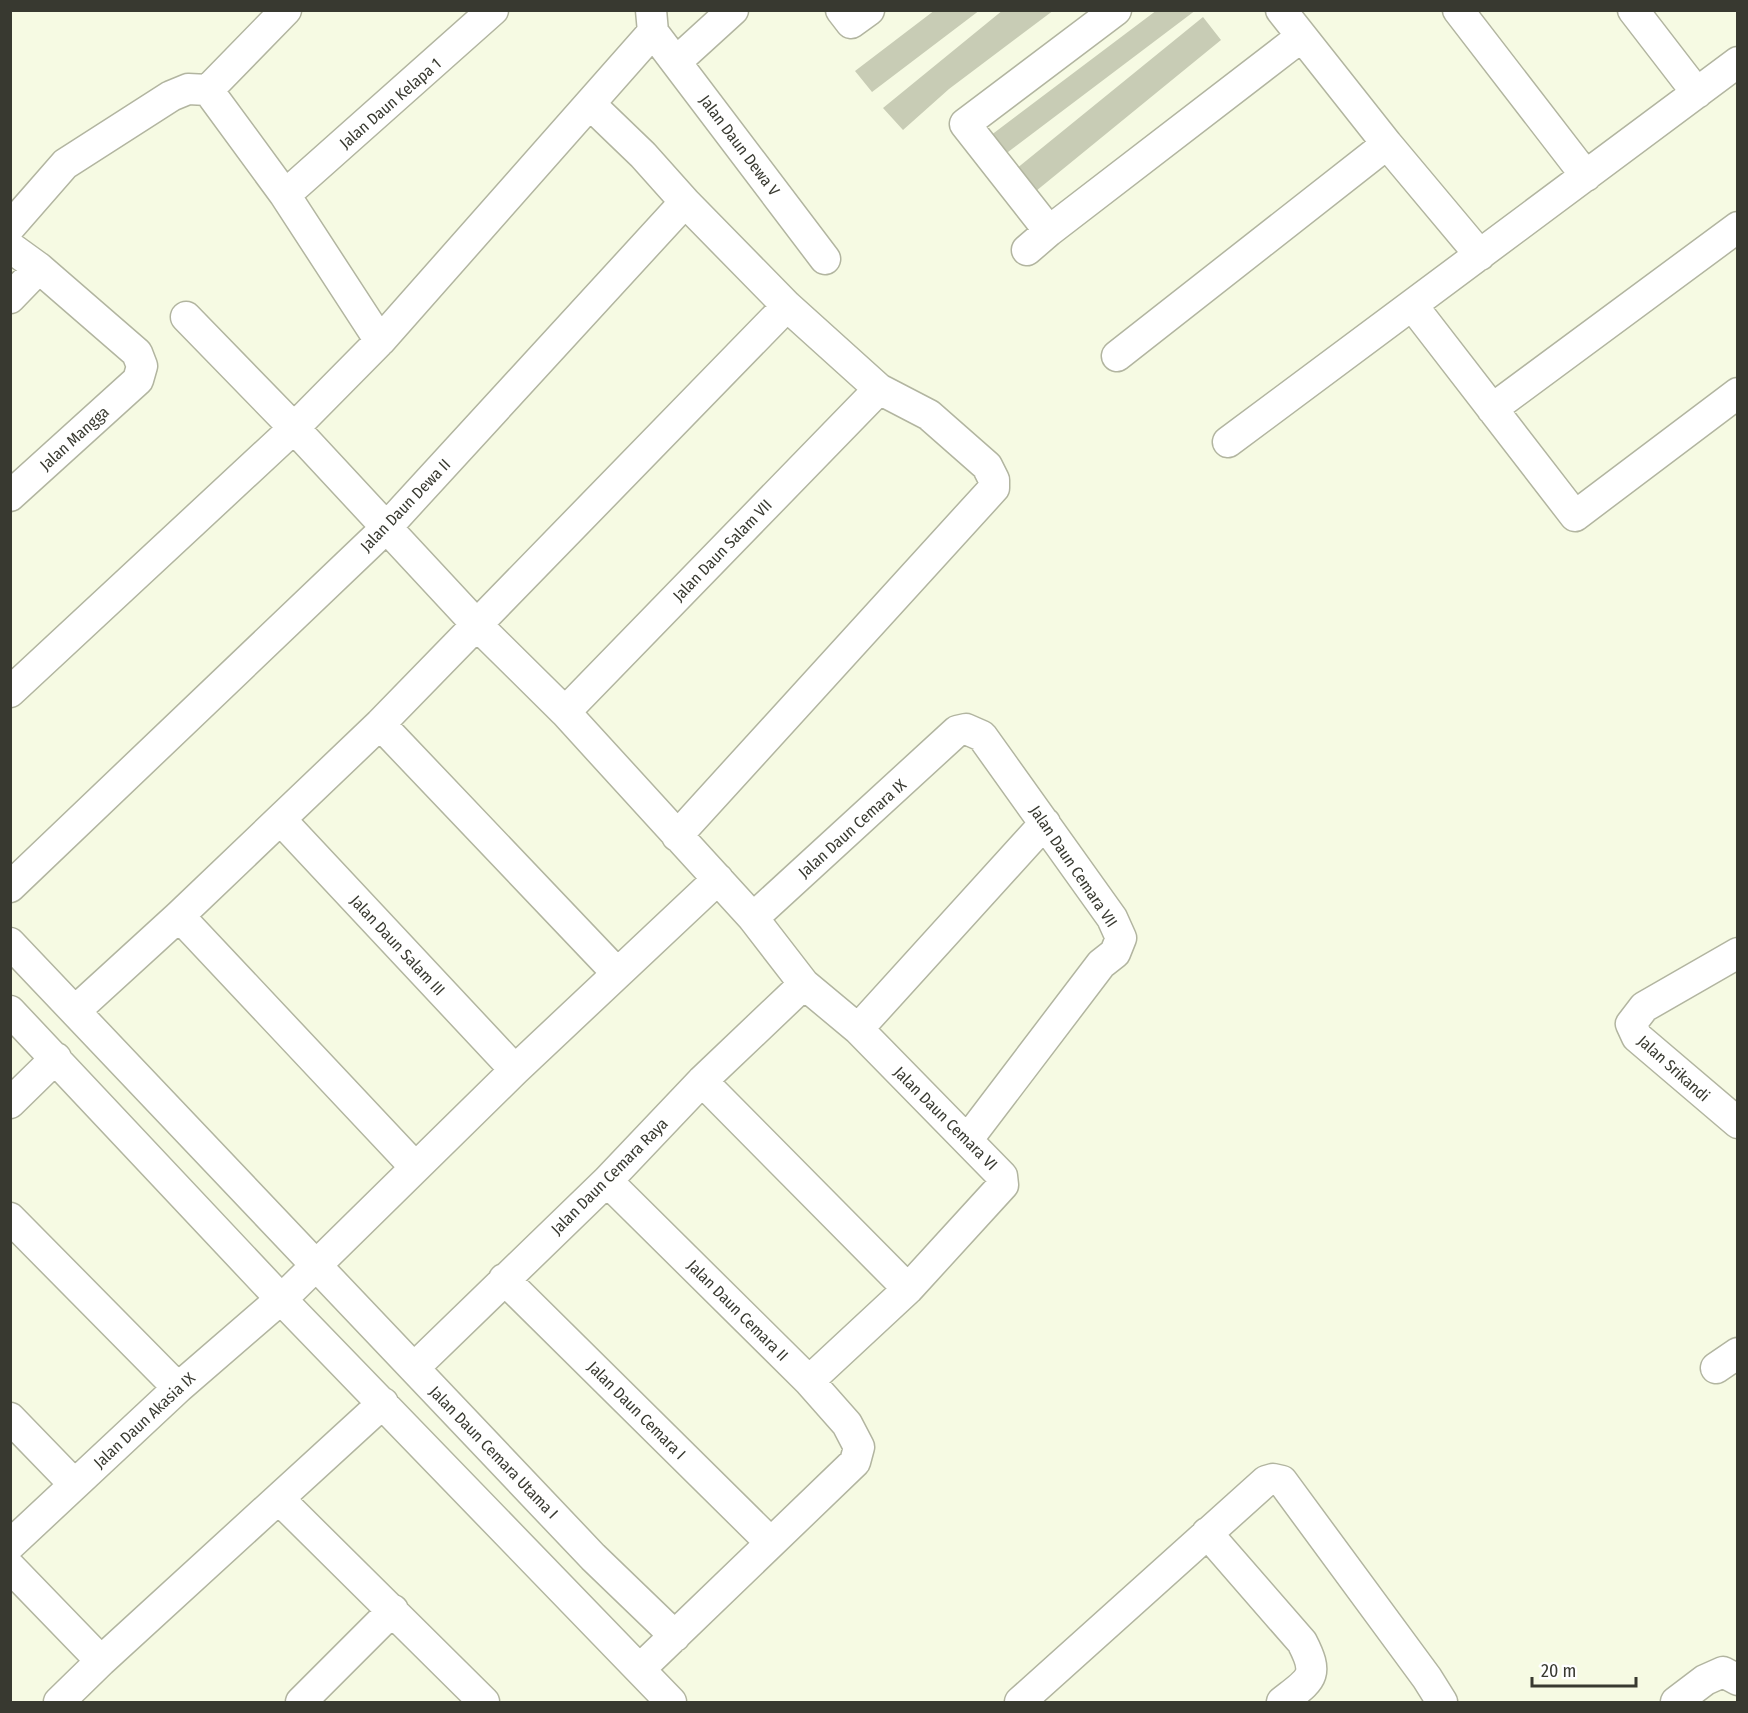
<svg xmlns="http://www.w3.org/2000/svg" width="1748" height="1713" viewBox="0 0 1748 1713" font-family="'Fira Sans Condensed',sans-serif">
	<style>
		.building { fill: #c8ccb5 }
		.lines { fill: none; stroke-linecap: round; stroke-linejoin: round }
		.street-casing { stroke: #b2b5a0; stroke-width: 33 }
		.street { stroke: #fff; stroke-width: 30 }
		.labels { text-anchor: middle; stroke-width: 4.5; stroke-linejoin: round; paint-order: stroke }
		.street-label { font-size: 16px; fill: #383930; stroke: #fff }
	</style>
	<rect width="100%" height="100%" fill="#f6fae3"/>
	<path class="building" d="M935 10H980L872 92 855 71Z
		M1003 10H1054L949 89 903 130 883 108Z
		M1157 10H1196L996 161 982 142Z
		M1203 17 1221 40 1025 200 1006 177Z"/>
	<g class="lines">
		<defs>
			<path id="street" d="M841 10 851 23 869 10
				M1116 10 965 124 1049 231 1301 37
				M1458 10 1586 176
				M1633 10 1697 93
				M653 32 825 259
				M677 61 733 10
				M208 90 286 10
				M1387 144 1480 255
				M285 195 493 10
				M10 227 65 164 171 96 188 89 208 90 285 195 380 341
				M10 247 39 268 10 298
				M1027 250 1049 231
				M1412 305 1575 516 1738 393
				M186 317 294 428 478 626 565 712 753 918 804 984 858 1029 1002 1176 1003 1185 908 1289 809 1381
				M1117 356 1387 144 1281 10
				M1492 409 1738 227
				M1228 442 1738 62
				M10 496 138 380 142 366 137 353 39 268
				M10 692 294 428 380 341 653 32 651 10
				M565 712 879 389
				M380 724 617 973
				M281 820 515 1070
				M677 836 994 488V480L987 466 929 415 879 389 787 306 685 202
				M10 887 385 529 685 202 643 155 590 104
				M179 916 415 1167
				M753 918 957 731 966 729 982 736 1112 918 1121 938 1115 953 1101 964 968 1139
				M10 943 593 1557 675 1636
				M1738 953 1644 1007 1631 1024 1637 1037 1738 1123
				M10 1011 280 1298 671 1702
				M75 1011 179 916 380 724 787 306
				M858 1029 1045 823
				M702 1081 908 1289
				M10 1103 56 1058
				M607 1181 809 1381 847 1424 859 1447 855 1462 640 1669
				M10 1218 178 1388
				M504 1279 770 1542
				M414 1368 607 1181 702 1081 804 984
				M1716 1368 1738 1353
				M10 1418 74 1484
				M279 1499 484 1702
				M1207 1533 1302 1642C1320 1677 1311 1679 1282 1702
				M10 1545 178 1388 289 1292 515 1070 718 879
				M10 1567 101 1661
				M59 1702 101 1661 383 1403
				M301 1702 393 1610
				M1020 1702 1266 1481 1273 1479 1282 1481 1427 1678 1442 1702
				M1676 1702 1705 1680 1723 1672 1738 1680"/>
		</defs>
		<use href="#street" class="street-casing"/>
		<use href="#street" class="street"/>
	</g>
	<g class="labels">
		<g class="street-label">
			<text transform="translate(390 103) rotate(-41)" y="6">Jalan Daun Kelapa 1</text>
			<text transform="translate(740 145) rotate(53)" y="6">Jalan Daun Dewa V</text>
			<text transform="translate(74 438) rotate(-42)" y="6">Jalan Mangga</text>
			<text transform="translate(405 505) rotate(-46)" y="6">Jalan Daun Dewa II</text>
			<text transform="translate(722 550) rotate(-46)" y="6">Jalan Daun Salam VII</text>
			<text transform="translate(852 828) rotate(-42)" y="6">Jalan Daun Cemara IX</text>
			<text transform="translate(1074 866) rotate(56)" y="6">Jalan Daun Cemara VII</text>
			<text transform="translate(398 945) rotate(47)" y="6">Jalan Daun Salam III</text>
			<text transform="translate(1674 1068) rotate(42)" y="6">Jalan Srikandi</text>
			<text transform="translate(946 1118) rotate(45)" y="6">Jalan Daun Cemara VI</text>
			<text transform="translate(609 1176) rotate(-45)" y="6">Jalan Daun Cemara Raya</text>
			<text transform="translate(738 1310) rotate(45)" y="6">Jalan Daun Cemara II</text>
			<text transform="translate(637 1410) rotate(45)" y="6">Jalan Daun Cemara I</text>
			<text transform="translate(144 1420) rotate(-43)" y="6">Jalan Daun Akasia IX</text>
			<text transform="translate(494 1452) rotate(46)" y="6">Jalan Daun Cemara Utama I</text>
		</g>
	</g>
	<rect width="1748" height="1713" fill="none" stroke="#383930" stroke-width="24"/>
	<path d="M1532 1677v9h104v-9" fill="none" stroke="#383930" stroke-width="3"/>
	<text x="1541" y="1677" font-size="18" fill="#383930" stroke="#ffffff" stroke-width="4.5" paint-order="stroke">20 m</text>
</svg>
